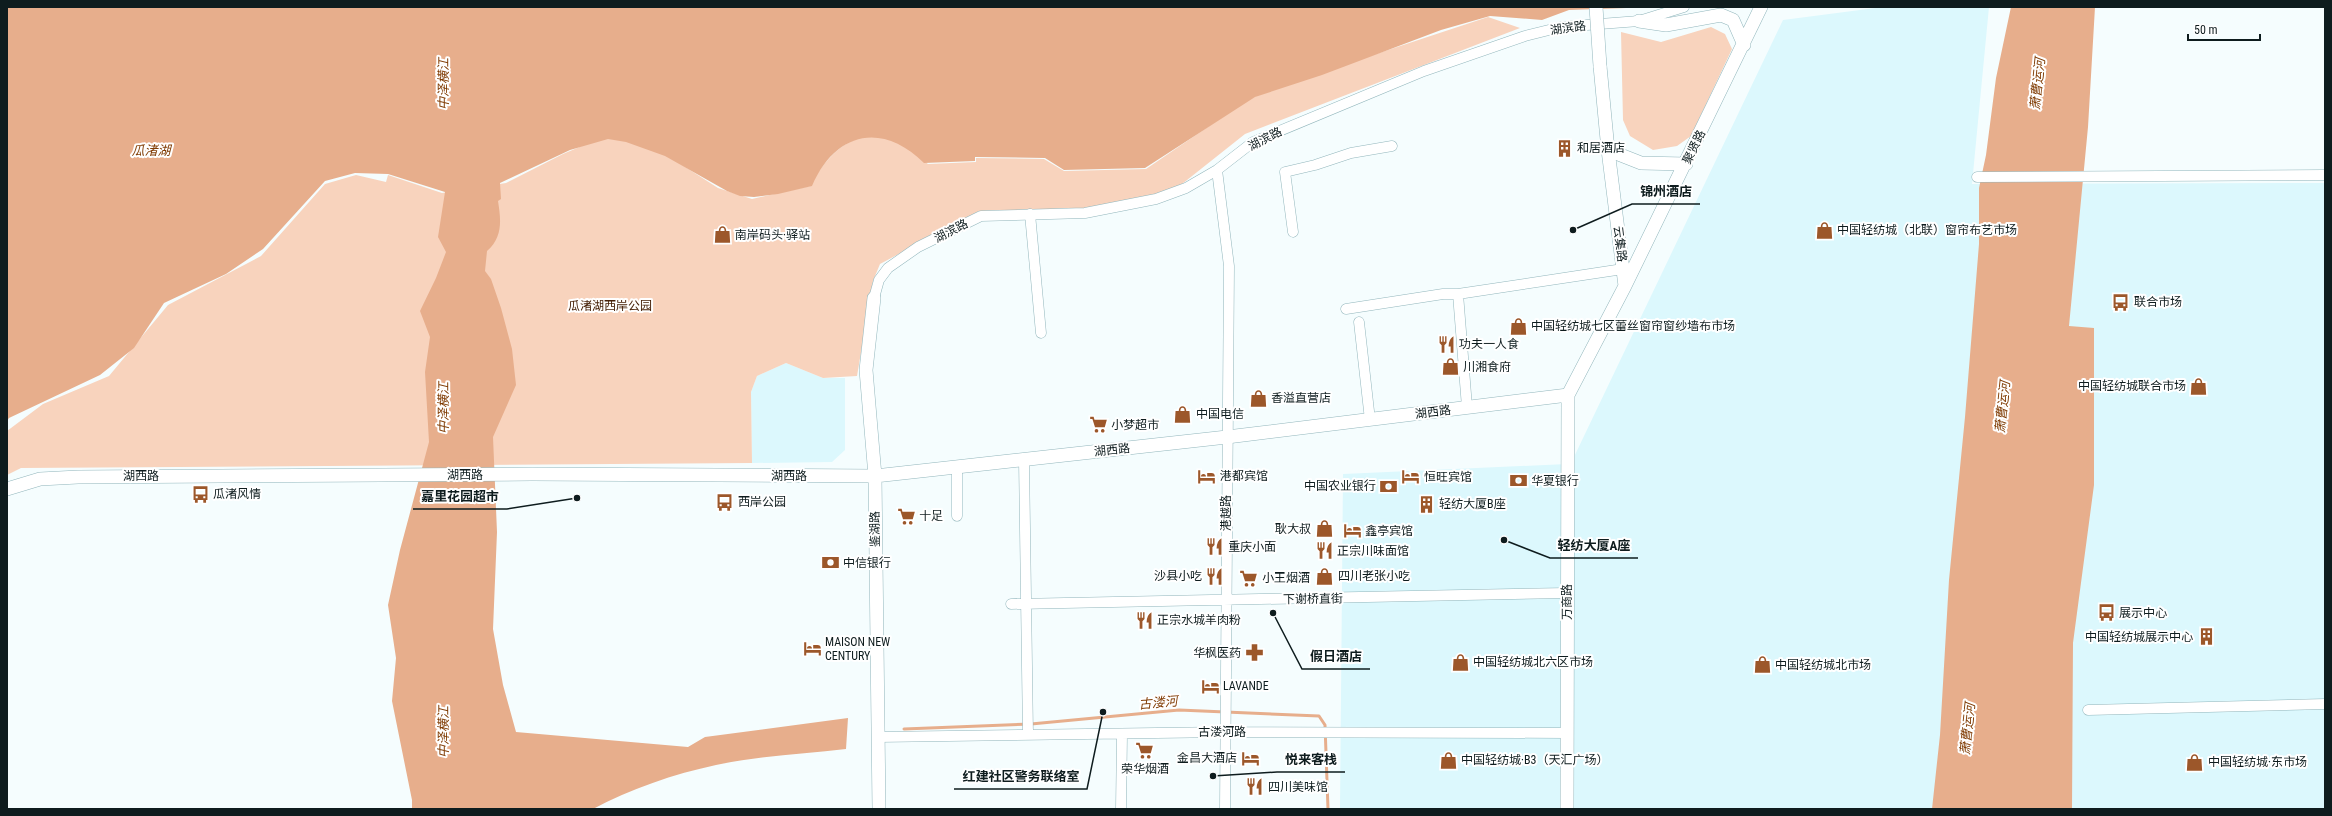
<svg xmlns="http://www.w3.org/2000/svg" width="2332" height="816" viewBox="0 0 2332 816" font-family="'Roboto Condensed','Noto Sans SC',sans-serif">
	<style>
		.built { fill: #dcf8fd }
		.green { fill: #f8d3bd }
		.water { fill: #e7ae8c }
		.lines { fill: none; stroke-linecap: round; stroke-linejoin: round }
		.stream { stroke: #e7ae8c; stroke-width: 3 }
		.minor-casing { stroke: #92b6bc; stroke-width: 11 }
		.tertiary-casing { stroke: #92b6bc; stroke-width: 14 }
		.minor { stroke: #fff; stroke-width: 10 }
		.tertiary { stroke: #fff; stroke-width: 13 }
		.tertiary-bridge-casing { stroke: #92b6bc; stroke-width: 14; stroke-linecap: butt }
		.tertiary-bridge { stroke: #fff; stroke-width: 13 }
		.labels { text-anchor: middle; stroke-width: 4; stroke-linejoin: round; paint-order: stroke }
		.street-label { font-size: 12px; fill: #0e1c1e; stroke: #fff }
		.poi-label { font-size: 12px; fill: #0e1c1e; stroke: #fff; text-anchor: start }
		.park-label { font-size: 12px; fill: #452007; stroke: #fff }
		.water-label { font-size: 13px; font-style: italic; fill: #803c04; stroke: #fff }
		.leader { fill: none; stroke: #0e1c1e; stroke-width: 1.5 }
		.callout-dot { fill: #0e1c1e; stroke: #fff; stroke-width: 1.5 }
		.callout-label { font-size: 13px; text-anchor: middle; font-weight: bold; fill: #0e1c1e; stroke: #fff; stroke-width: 4; stroke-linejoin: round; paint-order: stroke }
	</style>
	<rect width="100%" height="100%" fill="#f5fdfe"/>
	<path class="built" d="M1883 7H1989L1972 184 2325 183V809H1340L1343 474 1567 464 1573 459 1783 20Z
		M786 363 823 378H845V450L832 462 752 463 751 392 757 376Z"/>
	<path class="green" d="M1488 17 1520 28 1245 134 1182 184 1142 199 1085 208 979 211 880 264 873 281 857 376 823 378 786 363 757 376 751 392 752 463 21 468 7 475V431L43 404 109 376 168 305 261 256 325 184 356 175 386 182 388 175 442 193 506 183 563 154 610 134 665 154 718 188 752 199 810 186C830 150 858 123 902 142 911 146 920 158 928 164L976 162V158L1044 159 1064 171 1146 169 1246 101 1270 89Z
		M1711 27 1725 34 1732 49 1691 136 1677 146 1653 150 1630 136 1623 120 1621 32 1661 42Z"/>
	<path class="water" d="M7 7H1655L1569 10 1542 20 1490 16 1441 30 1322 75 1255 97 1145 168 1064 170 1045 158 975 157V161L924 163C882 121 835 132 812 186L778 194 754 197 740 196 727 191 665 156 626 142 608 139 570 150 500 183 501 199 498 201C501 220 503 237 487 251L485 271 491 279 501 308 512 349 516 385 493 437 497 532 493 629 503 685 516 732 688 747 705 737 848 718 846 749C803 754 757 756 716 765 674 774 630 789 593 809H412V800L392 701 396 658 388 605 400 550 429 442 425 372 430 337 420 311 436 278 446 252 438 237 445 192 388 174 355 173 325 181 263 249 226 274 164 303 134 348 100 375 9 418 7 421Z
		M2011 7H2095L2088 127 2069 326 2094 328V485L2073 643 2072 809H1932L1940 735 1949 580 1965 417 1979 244V188L1986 155 1996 78Z"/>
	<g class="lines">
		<path class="stream" d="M904 729 1031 724 1179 710 1319 716 1325 725 1328 809"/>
		<defs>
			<path id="minor" d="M1217 170 1229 266 1225 809
				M1977 177 2325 175
				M1030 214 1041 333
				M1293 232 1285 172 1315 165 1351 153 1392 146
				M874 298 879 280 888 268 918 247 981 216 1085 213 1156 199 1186 188 1217 170 1253 142 1424 71 1525 36 1561 27 1639 21 1684 7
				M1346 309 1443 294H1458
				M1359 322 1370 420
				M1467 407 1458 294 1623 269
				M1024 460 1028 735
				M957 467V516
				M1011 604 1567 593
				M2088 710 2325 704
				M878 737 1226 732 1567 733
				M1121 809 1122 734"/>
			<path id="tertiary" d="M1639 21 1666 25 1721 15 1733 20 1744 45
				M1600 66 1608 150 1625 286
				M1608 150 1641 163 1686 164
				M874 298 866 370 875 476 879 809
				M7 489 40 479 78 477 532 474 875 476 1227 437 1568 395
				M1567 809 1568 395 1625 286 1761 7"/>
		</defs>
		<use href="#minor" class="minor-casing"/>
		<use href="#tertiary" class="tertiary-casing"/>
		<use href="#minor" class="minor"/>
		<use href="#tertiary" class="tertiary"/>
		<defs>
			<path id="tertiary-bridge" d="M1596 7 1600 66"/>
		</defs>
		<use href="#tertiary-bridge" class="tertiary-bridge-casing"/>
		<use href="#tertiary-bridge" class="tertiary-bridge"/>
	</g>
	<defs>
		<symbol id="building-bare" viewBox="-9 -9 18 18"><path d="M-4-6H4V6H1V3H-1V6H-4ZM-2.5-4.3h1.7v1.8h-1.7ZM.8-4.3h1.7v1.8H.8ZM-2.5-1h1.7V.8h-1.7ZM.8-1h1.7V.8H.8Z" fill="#9c572a" stroke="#fff" stroke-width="2.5" paint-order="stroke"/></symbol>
		<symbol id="shop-bare" viewBox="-9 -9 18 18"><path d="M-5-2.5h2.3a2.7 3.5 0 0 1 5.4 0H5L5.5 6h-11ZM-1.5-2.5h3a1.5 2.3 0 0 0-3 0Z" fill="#9c572a" stroke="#fff" stroke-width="2.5" paint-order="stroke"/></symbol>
		<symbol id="bus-bare" viewBox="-9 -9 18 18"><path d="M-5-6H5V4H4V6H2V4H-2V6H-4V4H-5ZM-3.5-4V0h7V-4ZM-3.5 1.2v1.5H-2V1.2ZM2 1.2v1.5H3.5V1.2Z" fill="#9c572a" stroke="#fff" stroke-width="2.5" paint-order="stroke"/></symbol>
		<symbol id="restaurant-bare" viewBox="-9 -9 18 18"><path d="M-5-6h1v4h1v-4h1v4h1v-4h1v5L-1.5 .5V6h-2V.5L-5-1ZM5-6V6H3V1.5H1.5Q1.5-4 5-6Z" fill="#9c572a" stroke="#fff" stroke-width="2.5" paint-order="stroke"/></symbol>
		<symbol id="supermarket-bare" viewBox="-9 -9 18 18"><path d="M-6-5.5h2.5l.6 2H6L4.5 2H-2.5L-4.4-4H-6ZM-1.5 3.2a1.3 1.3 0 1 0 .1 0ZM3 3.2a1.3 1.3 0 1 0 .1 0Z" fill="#9c572a" stroke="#fff" stroke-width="2.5" paint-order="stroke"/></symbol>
		<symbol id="hotel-bare" viewBox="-9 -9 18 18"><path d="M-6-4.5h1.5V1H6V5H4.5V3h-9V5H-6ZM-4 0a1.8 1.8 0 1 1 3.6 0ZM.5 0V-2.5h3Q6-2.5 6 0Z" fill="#9c572a" stroke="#fff" stroke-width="2.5" paint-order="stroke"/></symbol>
		<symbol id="bank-bare" viewBox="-9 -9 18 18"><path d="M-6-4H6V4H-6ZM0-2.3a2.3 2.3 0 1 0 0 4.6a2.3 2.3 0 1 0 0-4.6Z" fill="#9c572a" stroke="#fff" stroke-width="2.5" paint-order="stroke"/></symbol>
		<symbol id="pharmacy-bare" viewBox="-9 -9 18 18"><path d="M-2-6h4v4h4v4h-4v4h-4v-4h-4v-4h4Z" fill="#9c572a" stroke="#fff" stroke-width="2.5" paint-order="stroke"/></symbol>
	</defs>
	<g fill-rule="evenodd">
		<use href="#building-bare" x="1552" y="136" width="25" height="25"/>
		<use href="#shop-bare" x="1812" y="218" width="25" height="25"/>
		<use href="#shop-bare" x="710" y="222" width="25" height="25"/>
		<use href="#bus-bare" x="2108" y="290" width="25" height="25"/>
		<use href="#shop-bare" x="1506" y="314" width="25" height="25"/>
		<use href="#restaurant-bare" x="1434" y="332" width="25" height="25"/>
		<use href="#shop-bare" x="1438" y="354" width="25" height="25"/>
		<use href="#shop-bare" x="2186" y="374" width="25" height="25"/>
		<use href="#shop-bare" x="1246" y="386" width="25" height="25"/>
		<use href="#shop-bare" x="1170" y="402" width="25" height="25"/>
		<use href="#supermarket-bare" x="1086" y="412" width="25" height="25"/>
		<use href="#hotel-bare" x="1194" y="464" width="25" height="25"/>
		<use href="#hotel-bare" x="1398" y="464" width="25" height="25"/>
		<use href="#bank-bare" x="1506" y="468" width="25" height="25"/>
		<use href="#bank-bare" x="1376" y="474" width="25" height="25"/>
		<use href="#bus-bare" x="188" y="482" width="25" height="25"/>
		<use href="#bus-bare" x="712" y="490" width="25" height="25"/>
		<use href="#building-bare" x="1414" y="492" width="25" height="25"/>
		<use href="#supermarket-bare" x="894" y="504" width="25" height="25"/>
		<use href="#shop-bare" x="1312" y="516" width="25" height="25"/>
		<use href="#hotel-bare" x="1340" y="518" width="25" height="25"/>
		<use href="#restaurant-bare" x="1202" y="534" width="25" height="25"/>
		<use href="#restaurant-bare" x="1312" y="538" width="25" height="25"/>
		<use href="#bank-bare" x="818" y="550" width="25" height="25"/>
		<use href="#restaurant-bare" x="1202" y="564" width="25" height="25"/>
		<use href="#shop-bare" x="1312" y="564" width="25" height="25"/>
		<use href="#supermarket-bare" x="1236" y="566" width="25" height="25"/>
		<use href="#bus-bare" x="2094" y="600" width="25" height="25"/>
		<use href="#restaurant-bare" x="1132" y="608" width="25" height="25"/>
		<use href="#building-bare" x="2194" y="624" width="25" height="25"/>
		<use href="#hotel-bare" x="800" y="636" width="25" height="25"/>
		<use href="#pharmacy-bare" x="1242" y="640" width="25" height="25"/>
		<use href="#shop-bare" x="1448" y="650" width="25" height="25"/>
		<use href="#shop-bare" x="1750" y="652" width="25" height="25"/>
		<use href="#hotel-bare" x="1198" y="674" width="25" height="25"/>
		<use href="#supermarket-bare" x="1132" y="738" width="25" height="25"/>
		<use href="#hotel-bare" x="1238" y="746" width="25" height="25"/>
		<use href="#shop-bare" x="1436" y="748" width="25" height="25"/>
		<use href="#shop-bare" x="2182" y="750" width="25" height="25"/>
		<use href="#restaurant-bare" x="1242" y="774" width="25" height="25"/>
	</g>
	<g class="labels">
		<g class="street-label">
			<text transform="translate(1568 28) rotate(-8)" y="4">湖滨路</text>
			<text transform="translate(1265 139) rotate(-27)" y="4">湖滨路</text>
			<text transform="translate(1694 147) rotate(-64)" y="4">聚贤路</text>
			<text transform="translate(951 231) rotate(-27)" y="4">湖滨路</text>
			<text transform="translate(1620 244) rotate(83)" y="4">云集路</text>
			<text transform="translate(1433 412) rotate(-7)" y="4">湖西路</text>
			<text transform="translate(1112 450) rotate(-6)" y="4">湖西路</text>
			<text x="465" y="479">湖西路</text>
			<text x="141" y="480">湖西路</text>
			<text x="789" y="480">湖西路</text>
			<text transform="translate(1226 513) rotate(-90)" y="4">港越路</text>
			<text transform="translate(875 529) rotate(-91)" y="4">鉴湖路</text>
			<text transform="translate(1313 599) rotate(-1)" y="4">下谢桥直街</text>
			<text transform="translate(1567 602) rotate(-90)" y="4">万商路</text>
			<text x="1222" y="736">古溇河路</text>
		</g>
		<g class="poi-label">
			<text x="1577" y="152">和居酒店</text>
			<text x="1837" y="234">中国轻纺城（北联）窗帘布艺市场</text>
			<text x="735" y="239">南岸码头·驿站</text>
			<text x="2134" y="306">联合市场</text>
			<text x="1531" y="330">中国轻纺城七区蕾丝窗帘窗纱墙布市场</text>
			<text x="1459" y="348">功夫一人食</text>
			<text x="1463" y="371">川湘食府</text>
			<text x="2186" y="390" text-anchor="end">中国轻纺城联合市场</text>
			<text x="1271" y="402">香溢直营店</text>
			<text x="1196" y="418">中国电信</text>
			<text x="1111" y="429">小梦超市</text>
			<text x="1220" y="480">港都宾馆</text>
			<text x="1424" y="481">恒旺宾馆</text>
			<text x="1531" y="485">华夏银行</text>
			<text x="1376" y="490" text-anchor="end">中国农业银行</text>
			<text x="213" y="498">瓜渚风情</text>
			<text x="738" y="506">西岸公园</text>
			<text x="1439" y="508">轻纺大厦B座</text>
			<text x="919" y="520">十足</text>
			<text x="1311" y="533" text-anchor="end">耿大叔</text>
			<text x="1365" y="535">鑫亭宾馆</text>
			<text x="1228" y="551">重庆小面</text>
			<text x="1337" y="555">正宗川味面馆</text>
			<text x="843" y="567">中信银行</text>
			<text x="1202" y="580" text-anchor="end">沙县小吃</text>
			<text x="1338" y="580">四川老张小吃</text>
			<text x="1262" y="582">小王烟酒</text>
			<text x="2119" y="617">展示中心</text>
			<text x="1157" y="624">正宗水城羊肉粉</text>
			<text x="2193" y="641" text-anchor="end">中国轻纺城展示中心</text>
			<text x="825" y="646">MAISON NEW<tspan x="825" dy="14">CENTURY</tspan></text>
			<text x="1241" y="657" text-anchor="end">华枫医药</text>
			<text x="1473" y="666">中国轻纺城北六区市场</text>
			<text x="1775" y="669">中国轻纺城北市场</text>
			<text x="1223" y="690">LAVANDE</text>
			<text x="1237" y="762" text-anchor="end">金昌大酒店</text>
			<text x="1461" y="764">中国轻纺城·B3（天汇广场）</text>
			<text x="2208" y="766">中国轻纺城·东市场</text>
			<text x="1145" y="773" text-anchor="middle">荣华烟酒</text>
			<text x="1268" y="791">四川美味馆</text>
		</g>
		<g class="park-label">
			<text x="610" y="310">瓜渚湖西岸公园</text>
		</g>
		<g class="water-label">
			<text transform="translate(443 84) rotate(-90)" y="5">中泽横江</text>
			<text transform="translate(2037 84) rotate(-84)" y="5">萧曹运河</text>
			<text x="151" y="155">瓜渚湖</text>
			<text transform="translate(2002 407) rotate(-84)" y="5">萧曹运河</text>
			<text transform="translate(443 408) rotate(-90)" y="5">中泽横江</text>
			<text transform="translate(1158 702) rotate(-5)" y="5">古溇河</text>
			<text transform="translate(1967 729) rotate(-84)" y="5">萧曹运河</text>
			<text transform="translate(443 732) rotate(-90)" y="5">中泽横江</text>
		</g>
	</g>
	<path class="leader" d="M1573 230L1632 204H1700M577 498L507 509H413M1504 540L1550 558H1638M1273 613L1302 669H1370M1213 776L1277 772H1345M1103 712L1087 789H954"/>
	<g class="callout-dot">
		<circle cx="1573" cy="230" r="4"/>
		<circle cx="577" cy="498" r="4"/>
		<circle cx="1504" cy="540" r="4"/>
		<circle cx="1273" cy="613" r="4"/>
		<circle cx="1213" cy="776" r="4"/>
		<circle cx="1103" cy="712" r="4"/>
	</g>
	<g class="callout-label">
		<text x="1666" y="196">锦州酒店</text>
		<text x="460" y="501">嘉里花园超市</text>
		<text x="1594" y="550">轻纺大厦A座</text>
		<text x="1336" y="661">假日酒店</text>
		<text x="1311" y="764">悦来客栈</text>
		<text x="1021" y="781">红建社区警务联络室</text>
	</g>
	<rect width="2332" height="816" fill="none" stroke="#0e1c1e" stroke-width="16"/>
	<path d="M2188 34v6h72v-6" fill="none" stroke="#0e1c1e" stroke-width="2"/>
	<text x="2194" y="34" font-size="12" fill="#0e1c1e" stroke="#ffffff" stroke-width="3" paint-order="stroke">50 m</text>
</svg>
